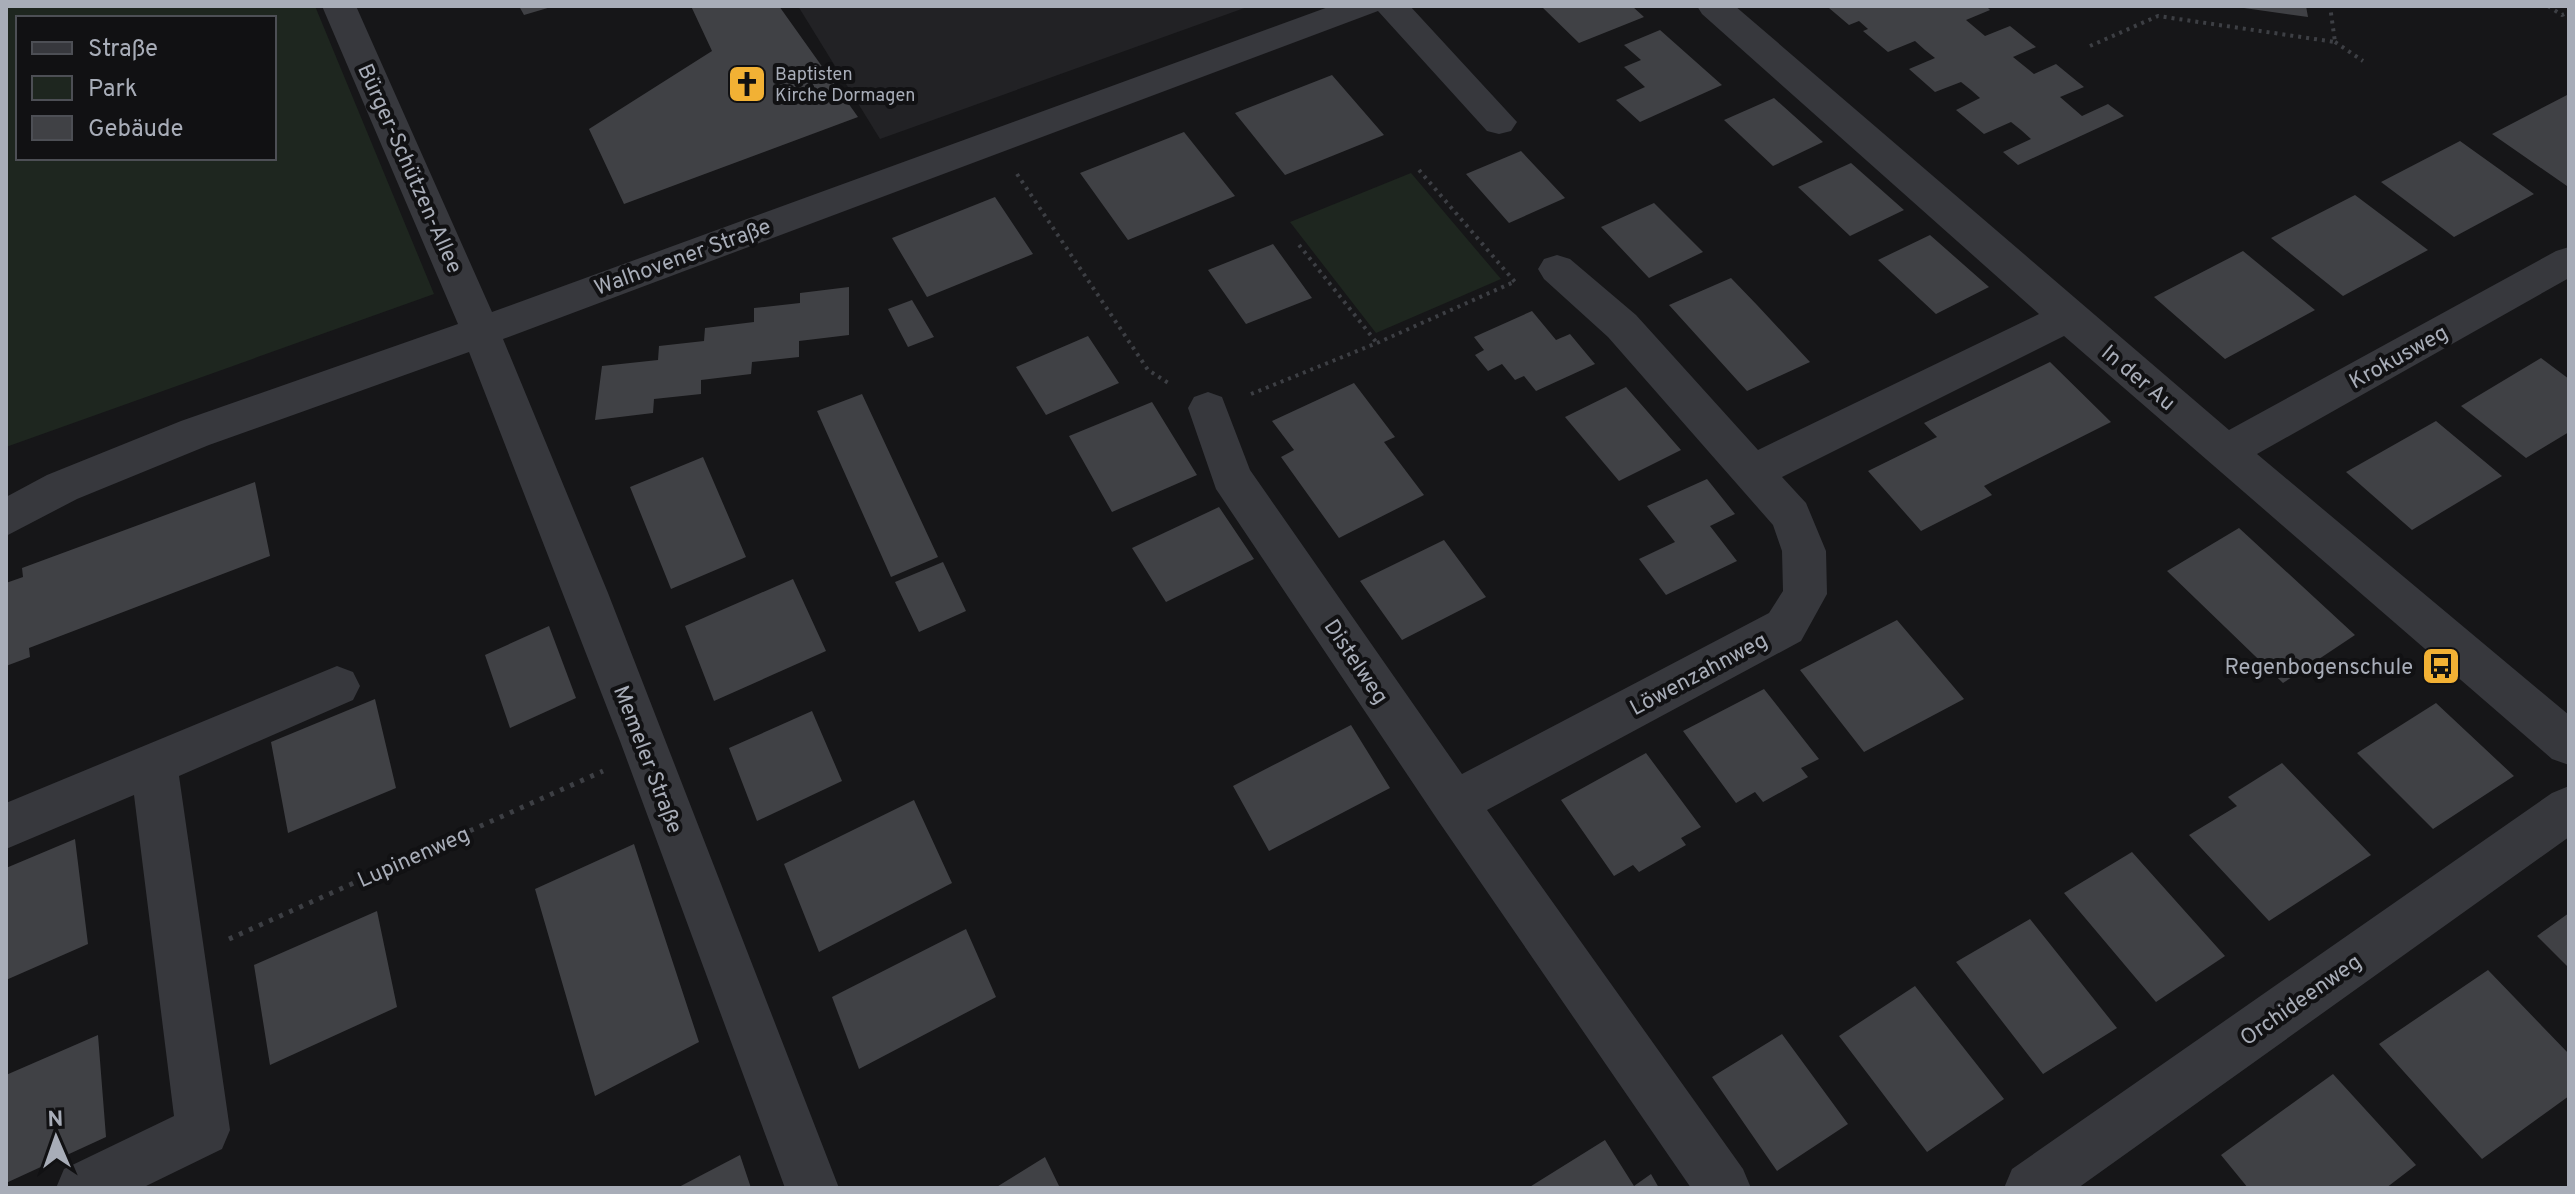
<svg xmlns="http://www.w3.org/2000/svg" width="2575" height="1194" viewBox="0 0 2575 1194" font-family="Overpass,sans-serif">
	<style>
		.built { fill: #222225 }
		.green { fill: #1e261f; fill-rule: evenodd }
		.building { fill: #404145 }
		.lines { fill: none; stroke-linecap: round; stroke-linejoin: round }
		.path-far1 { stroke: #3d3f44; stroke-width: 4; stroke-dasharray: 3 5; stroke-linecap: butt }
		.path { stroke: #3d3f44; stroke-width: 5; stroke-dasharray: 4 7; stroke-linecap: butt }
		.minor { fill: #37383d; fill-rule: evenodd }
		.labels { text-anchor: middle; stroke-width: 8; stroke-linejoin: round; paint-order: stroke }
		.far-poi-label { font-size: 18px; fill: #a8adb8; stroke: #111113; text-anchor: start }
		.street-label { font-size: 22px; fill: #a8adb8; stroke: #111113 }
		.poi-label { font-size: 22px; fill: #a8adb8; stroke: #111113; text-anchor: end }
	</style>
	<rect width="100%" height="100%" fill="#161618"/>
	<path class="built" d="M798 6H1250L880 139Z"/>
	<path class="green" d="M6 6H315L434 294 6 447ZM18 18H274V158H18Z
		M1411 173 1501 279 1376 333 1290 222Z"/>
	<path class="building" d="M519 6H551V7L524 15Z
		M691 6H779L858 117 624 204 589 129 712 51Z
		M1545 6H1632L1644 17 1579 43 1542 7Z
		M1834 6H1986L1990 10 1966 20 1985 36 2010 26 2036 47 2013 57 2034 74 2056 64 2084 87 2060 97 2082 116 2108 104 2124 116 2018 165 2003 152 2031 139 2021 130 2011 122 1984 134 1956 110 1980 98 1971 90 1961 82 1935 92 1909 69 1935 58 1925 50 1915 41 1888 52 1863 31 1868 29 1859 21 1849 25 1829 8Z
		M2244 6H2306L2308 17 2244 8Z
		M1660 30 1722 85 1640 122 1616 100 1645 87 1624 67 1641 60 1624 45Z
		M1332 75 1384 135 1285 175 1235 113Z
		M2569 94V185L2567 186 2492 134Z
		M1774 98 1823 142 1773 166 1724 120Z
		M1184 132 1235 196 1128 240 1080 173Z
		M2460 141 2534 194 2454 237 2381 182Z
		M1521 151 1565 198 1509 223 1466 174Z
		M1851 163 1904 210 1850 236 1798 187Z
		M2355 195 2428 250 2343 296 2271 238Z
		M995 197 1033 254 927 297 892 238Z
		M1654 203 1703 252 1649 278 1601 227Z
		M1930 235 1989 287 1936 314 1878 260Z
		M1273 244 1312 298 1246 324 1208 270Z
		M2243 251 2315 310 2225 359 2154 297Z
		M1731 278 1757 305 1810 362 1747 391 1669 305Z
		M849 287V335L799 341V357L752 362 751 374 701 380V394L654 399 653 413 595 420 602 366 658 360 659 346 704 341 705 328 754 322V308L800 303V293Z
		M912 300 934 337 908 347 888 309Z
		M1532 311 1556 340 1570 334 1595 364 1536 391 1524 376 1515 380 1502 364 1488 371 1475 355 1484 350 1474 337Z
		M1088 336 1119 383 1046 415 1016 367Z
		M2541 358 2569 379V432L2526 458 2461 406Z
		M2050 362 2111 422 1984 486 1992 495 1921 531 1868 471 1937 437 1924 423Z
		M1354 383 1395 437 1384 442 1424 495 1339 538 1281 457 1294 450 1272 421Z
		M1626 387 1681 450 1619 481 1565 417Z
		M862 394 938 557 891 577 817 411Z
		M1152 402 1197 475 1112 512 1069 436Z
		M2436 421 2502 476 2412 530 2346 472Z
		M703 457 746 557 671 589 630 487Z
		M1707 479 1735 514 1710 526 1737 561 1666 595 1639 559 1675 542 1647 506Z
		M255 482 270 556 29 648 30 657 6 666V583L23 577 22 568Z
		M1219 507 1254 559 1166 602 1132 548Z
		M2239 528 2355 635 2283 683 2167 571Z
		M1444 540 1486 597 1402 640 1360 581Z
		M943 562 966 611 919 632 895 582Z
		M793 579 826 651 714 701 685 626Z
		M1897 620 1964 699 1864 752 1800 670Z
		M549 626 576 698 510 728 485 655Z
		M1764 689 1819 759 1801 768 1808 777 1763 802 1755 792 1736 803 1683 731Z
		M375 699 396 788 288 833 271 742Z
		M2436 703 2514 776 2433 829 2357 753Z
		M812 711 842 781 757 821 729 748Z
		M1351 725 1390 788 1269 851 1233 786Z
		M1646 753 1701 827 1681 838 1686 845 1639 872 1633 865 1614 876 1561 800Z
		M2282 763 2371 855 2269 921 2189 835 2237 806 2228 797Z
		M914 800 952 883 819 952 784 864Z
		M75 839 88 944 6 980V868Z
		M634 844 699 1042 595 1096 535 889Z
		M2132 852 2225 956 2156 1002 2064 893Z
		M377 911 397 1007 270 1065 254 965Z
		M2569 913V968L2537 936Z
		M2030 919 2117 1028 2043 1074 1956 962Z
		M966 929 996 997 859 1069 832 997Z
		M2488 970 2569 1054V1096L2482 1159 2379 1044Z
		M1915 986 2004 1099 1927 1152 1839 1036Z
		M1782 1034 1848 1124 1777 1171 1712 1077Z
		M98 1035 106 1137 6 1183V1075Z
		M2333 1074 2416 1165 2386 1188H2248L2221 1155Z
		M1605 1140 1634 1186 1651 1174 1659 1188H1528Z
		M740 1155 751 1188H677Z
		M1045 1157 1060 1188H995Z"/>
	<g class="lines">
		<path class="path-far1" d="M2548 6 2562 15 2569 12
			M2335 42 2363 61
			M2090 46 2158 16 2335 42 2330 6
			M1419 170 1515 282
			M1017 174 1148 370 1170 384
			M1299 245 1377 343
			M1251 394 1377 343 1514 282"/>
		<path class="path" d="M229 939 603 771"/>
		<path class="minor" d="M322 6H356L492 312 1331 6H1410L1517 122 1511 131 1499 134 1487 131 1378 11 503 339 608 593 839 1188H785L620 741 469 352 209 445 77 499 6 536V497L47 475 181 421 458 324Z
			M1697 6H1735L2229 430 2556 251 2569 247V278L2257 454 2569 715V765L2552 759 2064 336 1782 477 1806 503 1826 551 1827 594 1801 641 1487 810 1743 1169 1751 1188H1691L1437 819 1216 489 1188 408 1194 397 1208 392 1222 397 1250 470 1462 774 1769 613 1783 591 1782 551 1773 525 1608 337 1544 279 1538 269 1544 259 1557 255 1570 259 1636 315 1758 450 2039 314 1702 14Z
			M337 666 353 672 360 686 353 700 179 776 230 1130 222 1149 142 1188H56L64 1169 174 1116 134 795 6 849V803Z
			M2569 786V837L2078 1188H2004L2012 1169 2552 793Z"/>
	</g>
	<defs>
		<symbol id="church-square" viewBox="-11 -11 22 22"><rect x="-9" y="-9" width="18" height="18" rx="4" fill="#f2b134" stroke="#111113"/><path d="M-1.2-6h2.4v3.5h3.3v2.4h-3.3V6h-2.4V-.1h-3.3v-2.4h3.3Z" fill="#111"/></symbol>
		<symbol id="bus-square" viewBox="-11 -11 22 22"><rect x="-9" y="-9" width="18" height="18" rx="4" fill="#f2b134" stroke="#111113"/><path d="M-5-6H5V4H4V6H2V4H-2V6H-4V4H-5ZM-3.5-4V0h7V-4ZM-3.5 1.2v1.5H-2V1.2ZM2 1.2v1.5H3.5V1.2Z" fill="#111"/></symbol>
	</defs>
	<g fill-rule="evenodd">
		<use href="#church-square" x="725" y="62" width="44" height="44"/>
		<use href="#bus-square" x="2419" y="644" width="44" height="44"/>
	</g>
	<g class="labels">
		<g class="far-poi-label">
			<text x="775" y="80">Baptisten<tspan x="775" dy="21">Kirche Dormagen</tspan></text>
		</g>
		<g class="street-label">
			<text transform="translate(411 168) rotate(66)" y="8">Bürger-Schützen-Allee</text>
			<text transform="translate(682 256) rotate(-20)" y="8">Walhovener Straße</text>
			<text transform="translate(2398 356) rotate(-29)" y="8">Krokusweg</text>
			<text transform="translate(2139 377) rotate(40)" y="8">In der Au</text>
			<text transform="translate(1357 661) rotate(56)" y="8">Distelweg</text>
			<text transform="translate(1698 673) rotate(-28)" y="8">Löwenzahnweg</text>
			<text transform="translate(649 759) rotate(69)" y="8">Memeler Straße</text>
			<text transform="translate(413 856) rotate(-24)" y="8">Lupinenweg</text>
			<text transform="translate(2300 999) rotate(-35)" y="8">Orchideenweg</text>
		</g>
		<g class="poi-label">
			<text x="2413" y="674">Regenbogenschule</text>
		</g>
	</g>
	<rect width="2575" height="1194" fill="none" stroke="#a8adb8" stroke-width="16"/>
	<rect x="16" y="16" width="260" height="144" fill="#111113" stroke="#4d4f55" stroke-width="2"/>
	<rect x="32" y="42" width="40" height="12" fill="#37383d" stroke="#4d4f55" stroke-width="2"/>
	<text x="88" y="56" font-size="24" fill="#a8adb8">Straße</text>
	<rect x="32" y="76" width="40" height="24" fill="#1e261f" stroke="#4d4f55" stroke-width="2"/>
	<text x="88" y="96" font-size="24" fill="#a8adb8">Park</text>
	<rect x="32" y="116" width="40" height="24" fill="#404145" stroke="#4d4f55" stroke-width="2"/>
	<text x="88" y="136" font-size="24" fill="#a8adb8">Gebäude</text>
	<g transform="translate(56 1138) rotate(358)" stroke="#111113" stroke-width="6" paint-order="stroke">
	<path d="M0-6L14 30L0 20L-14 30Z" fill="#a8adb8"/>
	<text y="-12" font-size="22" font-weight="bold" text-anchor="middle" fill="#a8adb8">N</text>
	</g>
</svg>
